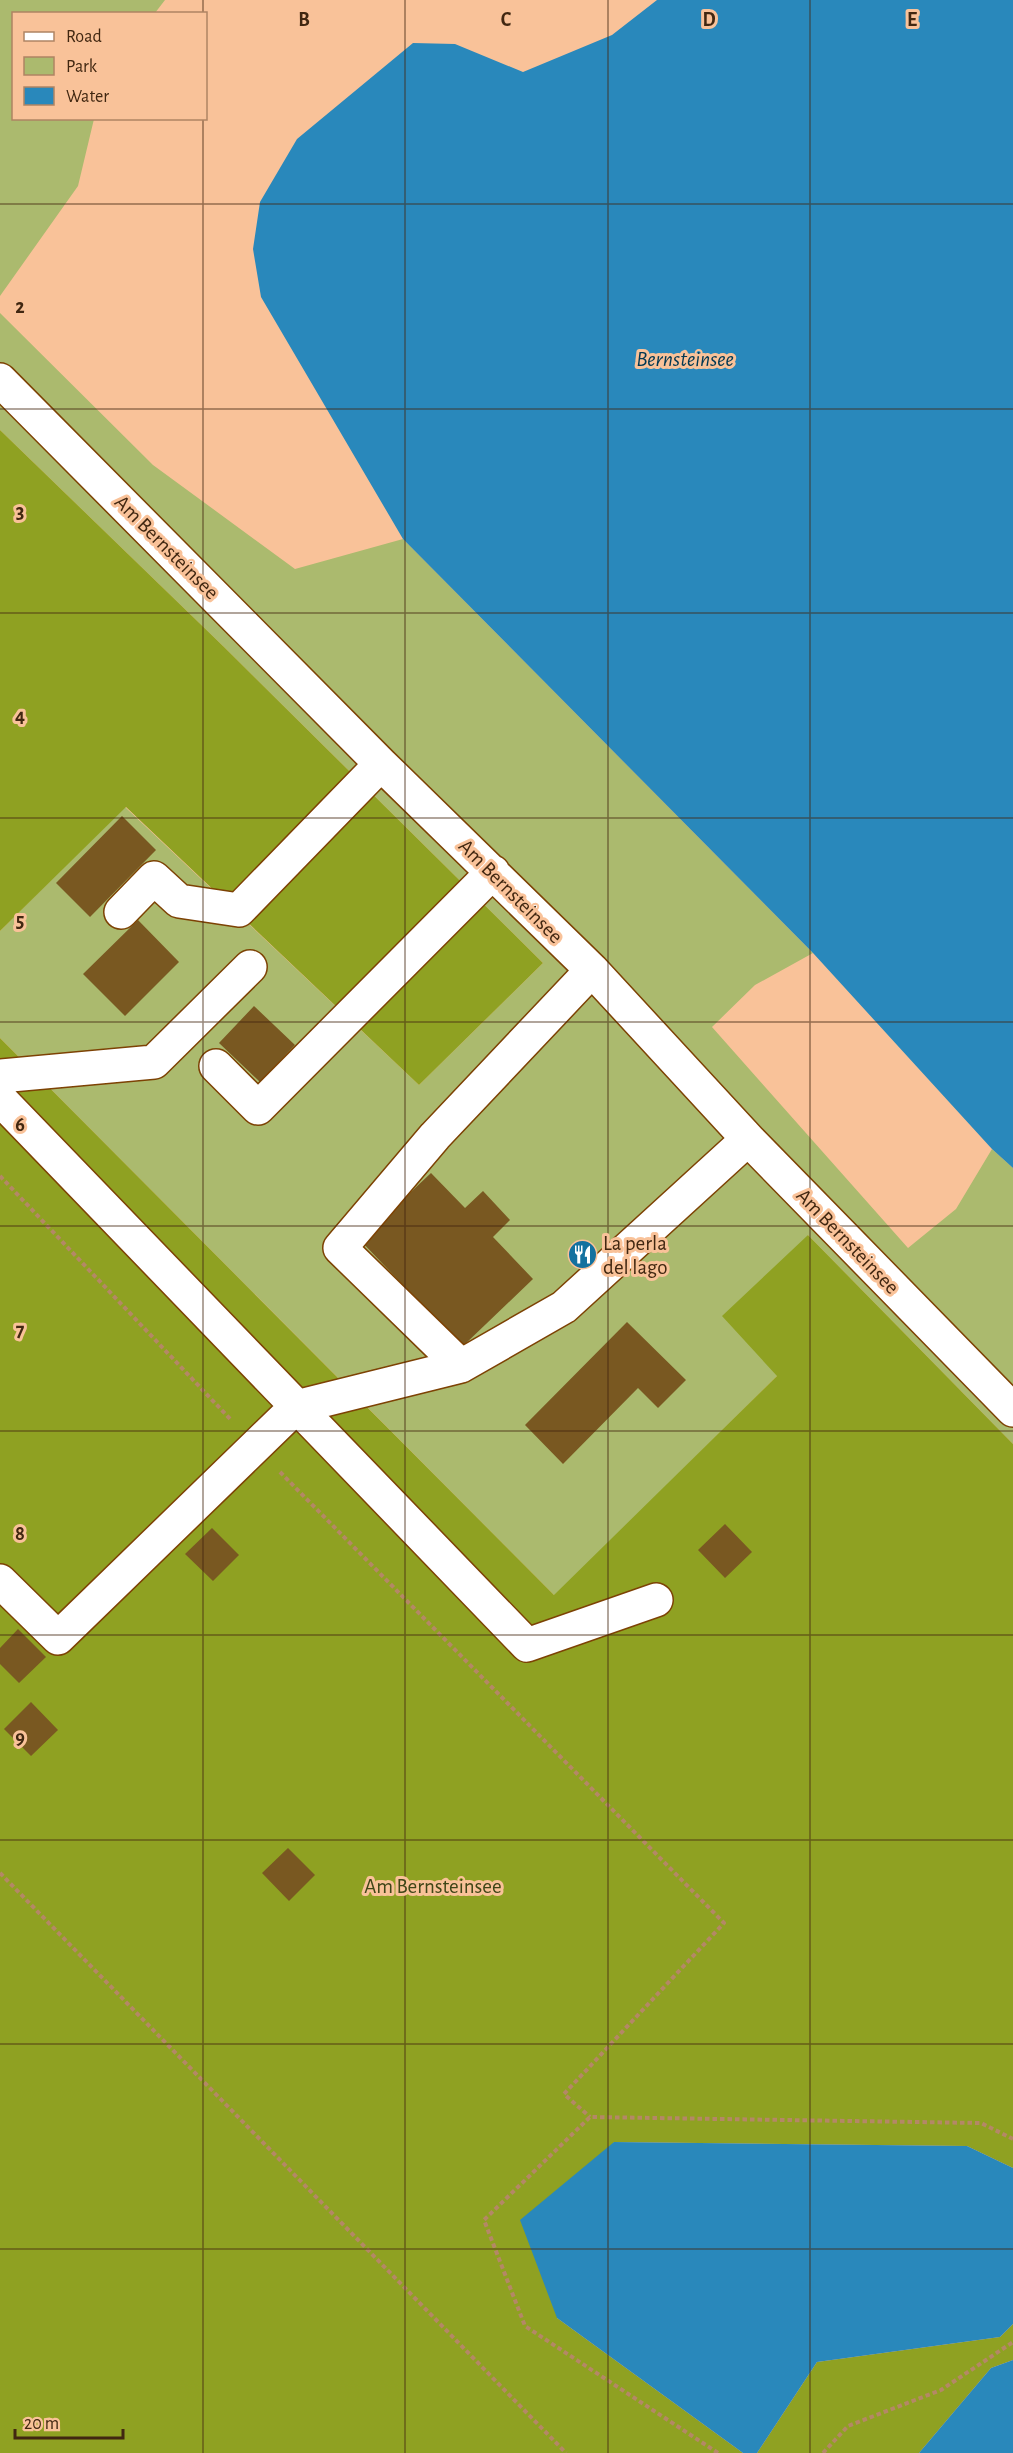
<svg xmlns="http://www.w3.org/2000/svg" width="1013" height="2453" viewBox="0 0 1013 2453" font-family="'Alegreya Sans',sans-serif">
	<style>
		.green { fill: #abba6e }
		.forest { fill: #8fa122 }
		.water { fill: #2988bb }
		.building { fill: #795821 }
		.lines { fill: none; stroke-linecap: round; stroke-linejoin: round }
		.minor-casing { stroke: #7d4204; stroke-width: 36 }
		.path { stroke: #b48866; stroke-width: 4; stroke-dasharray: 4.5 3; stroke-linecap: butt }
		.minor { stroke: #fff; stroke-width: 33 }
		.grid { fill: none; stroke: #412711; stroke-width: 1.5; stroke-opacity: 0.55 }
		.labels { text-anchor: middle; stroke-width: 6; stroke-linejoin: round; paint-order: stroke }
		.street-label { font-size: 21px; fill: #412711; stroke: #f9c299 }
		.poi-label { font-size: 21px; fill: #412711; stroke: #f9c299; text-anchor: start }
		.park-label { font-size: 21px; fill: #3f4617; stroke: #f9c299 }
		.water-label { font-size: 22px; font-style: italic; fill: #023853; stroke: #f9c299 }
		.grid-label { font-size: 20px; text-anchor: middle; font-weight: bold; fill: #412711; stroke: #f9c299; stroke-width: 6; stroke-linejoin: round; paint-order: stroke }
	</style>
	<rect width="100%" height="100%" fill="#f9c299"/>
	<path class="green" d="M0 0H165L155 13 14 14V118L94 119 78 186 0 296Z
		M0 313 153 465 295 569 403 539 813 953 755 985 712 1027 908 1248 956 1209 992 1149 1013 1168V1444L808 1235 778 1375 555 1596 0 1038V931L125 807 419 1085 543 963 223 646 0 430Z"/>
	<path class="forest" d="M0 430 223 646 543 963 419 1085 126 807 0 931Z
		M0 1038 554 1595 777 1376 722 1316 808 1235 1013 1444V2168L967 2146 614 2142 557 2318 743 2453H0Z
		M1013 2324V2360L991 2368 919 2453H757L817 2362 1000 2337Z"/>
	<path class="water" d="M657 0H1013V1168L992 1149 813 953 403 539 261 297 253 249 260 202 297 139 413 43 455 44 523 72 612 35Z
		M614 2142 967 2146 1013 2168V2324L1000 2337 817 2362 757 2453H743L557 2318 520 2220Z
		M1013 2360V2453H919L991 2368Z"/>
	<path class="building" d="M122 816 156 850 90 917 56 883Z
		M138 920 179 962 125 1016 83 974Z
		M254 1006 295 1045 260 1082 219 1043Z
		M431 1173 465 1208 483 1191 510 1220 493 1237 533 1279 462 1347 360 1240Z
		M627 1322 686 1380 658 1408 638 1388 563 1464 525 1425Z
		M725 1524 752 1552 725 1578 698 1550Z
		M212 1528 239 1555 213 1581 185 1554Z
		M18 1629 46 1657 19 1683 0 1664V1648Z
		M31 1702 58 1730 31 1756 4 1729Z
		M288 1848 315 1875 289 1901 262 1873Z"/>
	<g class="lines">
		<defs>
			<path id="minor" d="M0 380 381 764 592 970 748 1139 1013 1410
				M121 912 154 878 179 901 239 910 381 764
				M592 970 435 1136 340 1248 461 1366 564 1307 748 1139
				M216 1066 258 1108 493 872
				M0 1076 154 1062 250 967
				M0 1099 527 1645 656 1600
				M0 1581 58 1638 296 1407 461 1366"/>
		</defs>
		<use href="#minor" class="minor-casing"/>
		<path class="path" d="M0 1176 232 1421
			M280 1472 724 1923 564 2094 590 2117
			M0 1873 566 2453
			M718 2453 525 2326 484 2220 590 2117 981 2123 1013 2139
			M823 2453 848 2426 941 2390 1013 2342"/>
		<use href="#minor" class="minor"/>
	</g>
	<path class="grid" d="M203 0V14M405 0V2453M608 0V2453M810 0V2453M203 118V2453M0 204H1013M0 409H1013M0 613H1013M0 818H1013M0 1022H1013M0 1226H1013M0 1431H1013M0 1635H1013M0 1840H1013M0 2044H1013M0 2249H1013"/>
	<defs>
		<symbol id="restaurant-disc" viewBox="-11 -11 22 22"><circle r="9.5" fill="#14719f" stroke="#f9c299"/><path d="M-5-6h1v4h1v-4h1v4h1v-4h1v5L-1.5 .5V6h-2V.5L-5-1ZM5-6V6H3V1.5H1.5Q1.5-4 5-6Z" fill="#fff"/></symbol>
	</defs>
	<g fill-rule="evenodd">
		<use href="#restaurant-disc" x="566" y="1238" width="33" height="33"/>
	</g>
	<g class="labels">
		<g class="street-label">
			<text transform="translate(167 547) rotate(45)" y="7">Am Bernsteinsee</text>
			<text transform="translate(511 891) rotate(45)" y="7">Am Bernsteinsee</text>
			<text transform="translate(848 1241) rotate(46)" y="7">Am Bernsteinsee</text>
		</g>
		<g class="poi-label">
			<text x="603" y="1250">La perla<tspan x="603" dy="24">del lago</tspan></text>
		</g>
		<g class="park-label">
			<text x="433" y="1893">Am Bernsteinsee</text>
		</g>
		<g class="water-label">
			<text x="685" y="366">Bernsteinsee</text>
		</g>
	</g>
	<g class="grid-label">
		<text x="304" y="26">B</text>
		<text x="506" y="26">C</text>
		<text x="709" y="26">D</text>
		<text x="912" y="26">E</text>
		<text x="20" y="313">2</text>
		<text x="20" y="518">3</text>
		<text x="20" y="722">4</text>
		<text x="20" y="927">5</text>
		<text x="20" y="1131">6</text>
		<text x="20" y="1336">7</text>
		<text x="20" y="1540">8</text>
		<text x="20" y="1744">9</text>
	</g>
	<rect x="12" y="12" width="195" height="108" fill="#f9c299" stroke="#af8463" stroke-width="1.5"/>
	<rect x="24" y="32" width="30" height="9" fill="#ffffff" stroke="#af8463" stroke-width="1.5"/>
	<text x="66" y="42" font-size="18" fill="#412711">Road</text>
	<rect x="24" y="57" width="30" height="18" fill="#abba6e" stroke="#af8463" stroke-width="1.5"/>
	<text x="66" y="72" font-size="18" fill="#412711">Park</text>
	<rect x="24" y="87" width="30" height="18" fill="#2988bb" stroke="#af8463" stroke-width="1.5"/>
	<text x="66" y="102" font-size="18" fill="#412711">Water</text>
	<path d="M15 2429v9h108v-9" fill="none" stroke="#412711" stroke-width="3"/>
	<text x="24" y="2429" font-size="18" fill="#412711" stroke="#f9c299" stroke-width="4.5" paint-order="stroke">20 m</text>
</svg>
